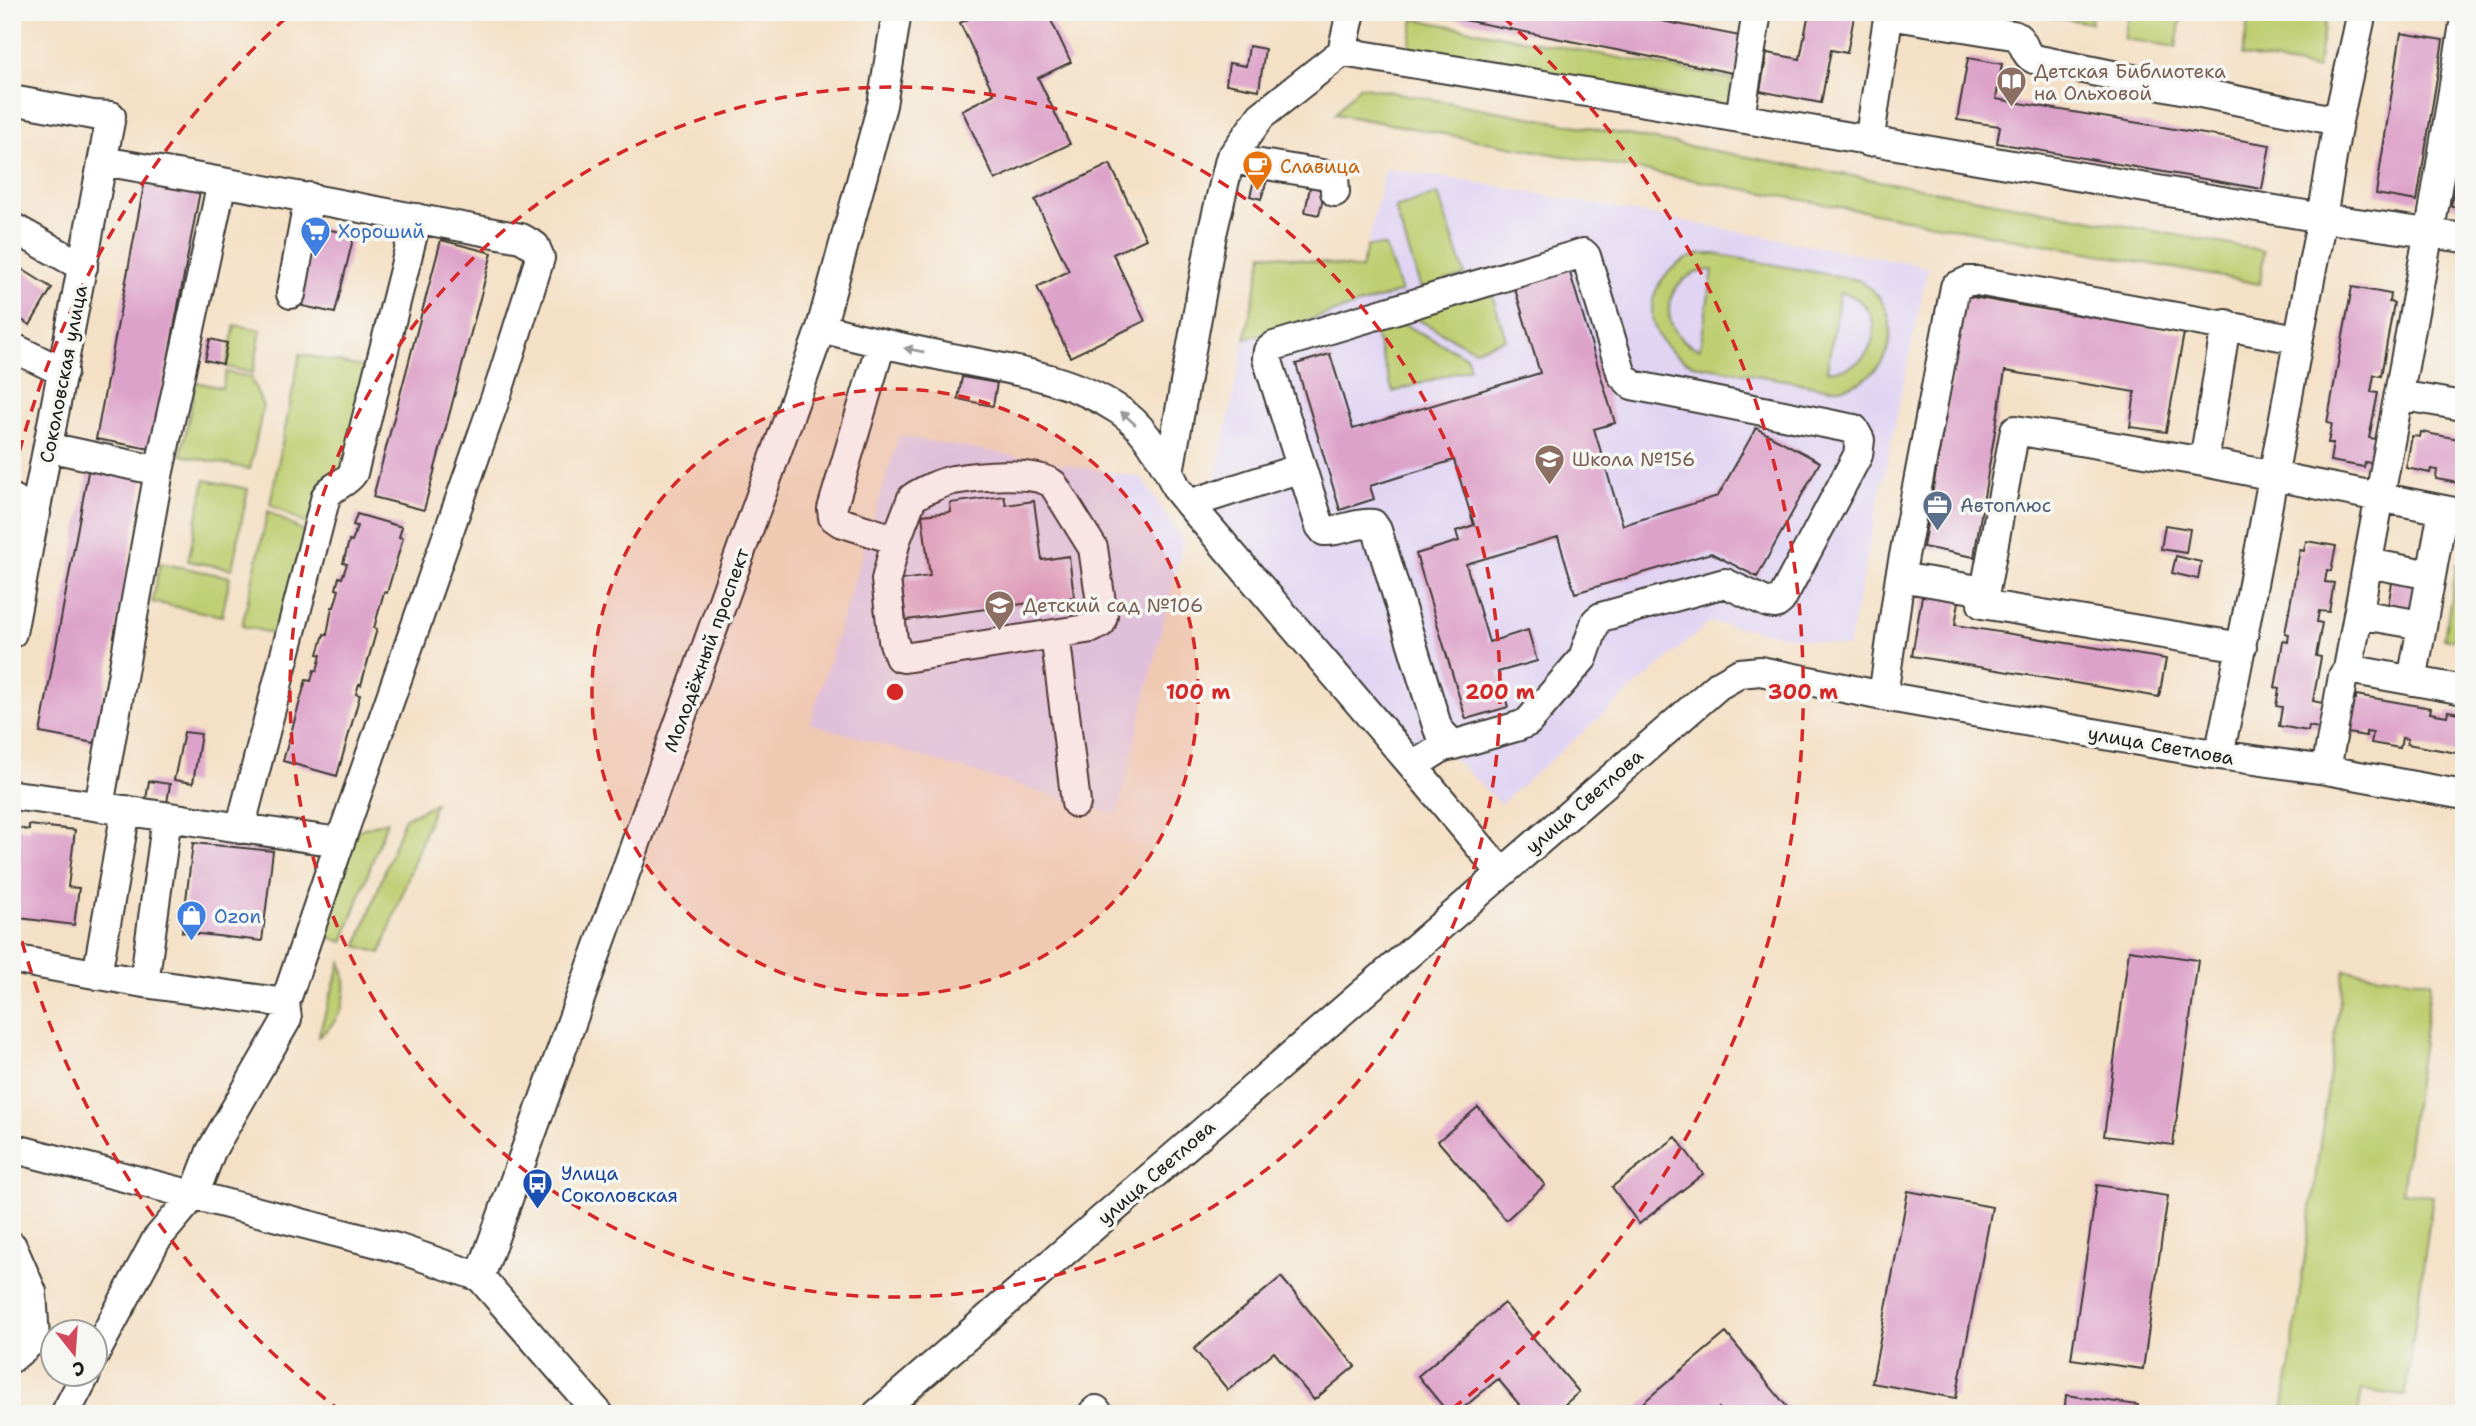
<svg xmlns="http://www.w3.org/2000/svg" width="2476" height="1426" viewBox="0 0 2476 1426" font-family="'Shantell Sans',sans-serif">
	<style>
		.built { fill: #e1d4f3 }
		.green { fill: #bece71; stroke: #6d7546; stroke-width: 2; fill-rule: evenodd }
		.building { fill: #dda2c9 }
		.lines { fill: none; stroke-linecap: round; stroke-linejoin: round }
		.minor-casing { stroke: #3c3935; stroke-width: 32 }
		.minor { stroke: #fff; stroke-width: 28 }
		.oneway { fill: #999 }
		.ring { fill: none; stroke: #d62828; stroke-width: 3.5; stroke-dasharray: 12 9 }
		.labels { text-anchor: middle; stroke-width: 7; stroke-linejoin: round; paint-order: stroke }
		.education-label { font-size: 19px; fill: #785e54; stroke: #f6f6f2; text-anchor: start }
		.food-label { font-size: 19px; fill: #c56008; stroke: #f6f6f2; text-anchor: start }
		.shop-label { font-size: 19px; fill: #366cbe; stroke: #f6f6f2; text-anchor: start }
		.street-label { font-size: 19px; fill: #1c1c1c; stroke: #f6f6f2 }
		.service-label { font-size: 19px; fill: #4e5e75; stroke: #f6f6f2; text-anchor: start }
		.transit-label { font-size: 19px; fill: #164399; stroke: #f6f6f2; text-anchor: start }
		.centre { fill: #d62828; stroke: #f6f6f2; stroke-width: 3.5 }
		.ring-label { font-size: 21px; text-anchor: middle; font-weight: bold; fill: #d62828; stroke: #f6f6f2; stroke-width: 7; stroke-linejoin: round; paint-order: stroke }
	</style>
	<rect width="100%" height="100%" fill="#f6f6f2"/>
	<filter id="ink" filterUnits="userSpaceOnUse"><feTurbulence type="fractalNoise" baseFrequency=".0143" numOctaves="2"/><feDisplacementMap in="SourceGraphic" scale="14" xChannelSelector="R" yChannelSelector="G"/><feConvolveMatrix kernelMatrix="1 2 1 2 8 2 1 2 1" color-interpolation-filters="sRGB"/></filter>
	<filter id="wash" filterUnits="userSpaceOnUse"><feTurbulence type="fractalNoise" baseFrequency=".00686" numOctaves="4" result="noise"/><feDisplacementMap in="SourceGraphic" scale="28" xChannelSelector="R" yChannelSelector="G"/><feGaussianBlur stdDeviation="1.57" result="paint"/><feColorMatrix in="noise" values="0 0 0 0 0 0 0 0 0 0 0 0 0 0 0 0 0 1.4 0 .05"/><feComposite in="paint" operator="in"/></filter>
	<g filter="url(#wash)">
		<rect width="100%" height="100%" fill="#f4e0c5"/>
		<path class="built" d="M1385 169 1463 180 1928 267 1848 647 1710 622 1500 804 1432 736 1413 742 1218 525 1216 478 1263 253 1362 269Z
			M899 436 1142 478 1183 542 1117 815 810 723Z"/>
		<path class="green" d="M2043 12H2092L2091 23 2043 16Z
			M2129 12H2182L2176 47 2124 39Z
			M2250 12H2327L2317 69 2242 56Z
			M1414 19 1732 79 1727 108 1409 48Z
			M1359 86 2264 251 2260 284 1335 114Z
			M1438 194 1465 275 1421 289 1395 208Z
			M1367 246H1385L1401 292 1245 339 1263 253 1361 269Z
			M1699 254H1715L1858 280C1878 292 1893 310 1890 336 1888 363 1866 386 1838 388 1823 389 1806 384 1791 381 1759 376 1727 370 1695 365 1635 343 1639 273 1699 254ZM1713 270 1700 348 1699 349C1652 332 1663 271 1713 270ZM1840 292C1892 303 1881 374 1827 370Z
			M1489 285 1506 339 1474 350 1415 318Z
			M1399 312 1403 324 1467 357 1470 368 1393 392 1371 321Z
			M235 325 261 330 253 373 226 367Z
			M300 354 366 368 347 465 332 477 321 480 311 527 270 504Z
			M226 372 251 377 263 407 250 469 181 455 196 382 222 388Z
			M205 480 248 489 232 569 188 561Z
			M268 511 304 532 280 635 242 626Z
			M160 563 230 577 222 616 152 602Z
			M2457 564 2464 565V642L2444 638Z
			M435 803 381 953 357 946 404 819Z
			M387 821 343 942 319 934 358 830Z
			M341 962C351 992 344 1019 318 1037Z
			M2344 970 2431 982 2402 1192 2433 1196 2405 1396 2362 1390 2358 1414H2283Z"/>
		<g id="blocks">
			<path class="building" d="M982 12H1047L1071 62 1038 78 1070 144 995 180 962 110 994 94 960 23Z
				M1423 12H1615L1745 37 1738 74Z
				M1809 12H1855L1847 53 1831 50 1821 103 1760 91 1767 53 1800 59Z
				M2401 33 2443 40 2417 201 2376 194Z
				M1249 46 1265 49 1259 90 1226 84 1229 63 1246 66Z
				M1968 58 2002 64 1996 99 2270 145 2262 189 1997 143 2000 126 1957 120Z
				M2459 163 2464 164V208L2451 206Z
				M1110 164 1146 239 1113 254 1145 321 1070 357 1037 287 1069 271 1035 200Z
				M1255 177 1267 180 1261 199 1250 196Z
				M145 180 200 191 151 449 96 439Z
				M1310 187 1325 190 1319 215 1305 212Z
				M317 227 354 235 335 313 298 305Z
				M441 240 492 253 424 510 373 497Z
				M12 263 52 288 30 325 12 314Z
				M1567 263 1615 423 1594 429 1623 525 1718 496 1756 428 1820 462 1757 577 1711 553 1575 593 1558 537 1466 564 1489 642 1528 630 1537 661 1498 672 1508 707 1466 719 1416 554 1459 541 1456 531 1474 525 1454 460 1370 486 1374 499 1340 510 1296 364 1330 354 1353 429 1540 373 1512 279Z
				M2352 287 2390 294 2389 302 2394 303 2381 376 2374 375 2371 392 2378 393 2369 438 2382 440 2377 464 2365 462 2364 467 2330 461 2333 443H2328L2332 424 2327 423Z
				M1966 296 2184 333 2166 432 2130 427 2135 392 2005 371 1974 557 1923 547Z
				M210 339 227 343 223 364 205 360Z
				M962 377 997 383 993 406 958 399Z
				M2421 432 2464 440V484L2436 479 2437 470 2431 469 2430 473 2406 468 2412 436 2420 437Z
				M90 461 145 471 95 743 40 733Z
				M1004 496 1006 505 1034 501 1042 560 1069 556 1074 597 906 620 901 580 930 576 922 515 951 512 950 503Z
				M357 514 402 527 399 537 403 538 387 593 384 592 374 628 377 629 361 685 359 684 356 694 360 695 337 776 283 761 306 680 311 681 314 670 317 671 321 655 318 654 324 634 327 635 332 607H334L339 590 336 589 339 577 342 578 347 564 343 563 349 541 352 542 357 526 353 525Z
				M2165 525 2190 529 2186 553 2161 549Z
				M2306 541 2336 546 2331 571 2327 570 2325 582 2334 583 2329 612 2319 611 2317 622 2322 623 2316 656 2321 657 2313 701 2327 704 2322 729 2309 726 2308 731 2279 726 2282 707 2276 706 2279 689 2275 688 2283 641 2288 642 2289 634 2285 633 2300 550 2304 551Z
				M2176 556 2201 562 2198 579 2172 573Z
				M2393 577 2417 581 2411 610 2388 606Z
				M1923 590 1960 596 1955 625 2166 659 2159 697 1912 656Z
				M2356 695 2431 708 2430 713 2447 716 2448 711 2464 714V750L2458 749 2457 753 2407 744 2408 739 2402 738 2400 748 2371 743 2373 733 2366 732V736L2341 732 2348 698 2356 699Z
				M184 732 201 734 193 783 174 780Z
				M149 781 170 784 167 803 146 799Z
				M29 825 75 830 68 887 79 888 74 925 12 917V827L29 830Z
				M193 843 273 851 262 941 182 932Z
				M2129 950 2198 960 2173 1145 2104 1136Z
				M1478 1107 1545 1185 1506 1220 1438 1141Z
				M1676 1137 1703 1174 1639 1224 1612 1187Z
				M2097 1185 2168 1196 2143 1369 2071 1359Z
				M1908 1191 1992 1207 1956 1398 1872 1383Z
				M1281 1277 1355 1366 1314 1400 1274 1352 1228 1390 1194 1349Z
				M1504 1303 1579 1392 1554 1414H1527L1498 1379 1456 1414H1449L1418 1376Z
				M1726 1333 1793 1414H1724L1719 1408 1713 1414H1646L1639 1406Z
				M2066 1395 2138 1405 2137 1414H2064Z"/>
		</g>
	</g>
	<g filter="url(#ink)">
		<use href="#blocks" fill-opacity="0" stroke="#3c3935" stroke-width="2"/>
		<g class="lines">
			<defs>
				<path id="minor" d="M1351 12 1342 52C1669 104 1995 163 2322 218L2338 121 2362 12
					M1889 15 2013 35C2026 39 2022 54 2034 59L2338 121
					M1342 52 1261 116 1230 159 1212 234 1169 472 1177 489 1189 504 1413 766 1501 872
					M12 100 93 115 111 116 12 633
					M1740 117 1757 12
					M1869 142 1889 12
					M1230 159 1334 176 1335 192
					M12 227 83 267
					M2429 231 2348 669 2464 690
					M2430 231 2464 24
					M291 294 309 197
					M821 328C866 340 911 350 957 359 1013 370 1071 378 1119 410 1142 425 1155 448 1169 472
					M881 344 832 509 833 517 840 522 896 540 886 580 893 640 899 657 904 658 1092 628 1101 623 1103 616 1093 548 1053 484C1034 470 976 476 953 480 940 483 922 491 912 498L896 540
					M12 347 63 372
					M2399 395 2463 406 2464 403
					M48 447 159 471
					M2204 462 2464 514
					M12 498 36 513
					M1189 504 1301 468
					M2368 563 2431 575
					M1900 577 1985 591 2015 430 2204 462 2226 324
					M1985 591 1982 604 2242 647
					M2358 614 2422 625
					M1055 634 1076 803
					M2412 681 2443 510
					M1883 696 1900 577 1955 287 1968 281H1977L2297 339
					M2219 755C2257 577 2286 397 2322 218L2464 238
					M1413 766 1443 747 1453 745 1519 726 1528 722 1583 658 1596 621 1601 617 1725 583 1768 603 1776 604 1781 600 1858 455 1860 440 1854 429 1632 385 1622 375 1586 256 1583 253 1274 346 1268 351 1267 358 1320 526 1324 531C1341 532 1356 522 1373 524L1377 530 1438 729 1453 745
					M2326 770 2343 676 2348 669
					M12 795C122 808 231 828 340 842L500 385 540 258 535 246 521 238 222 182
					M99 806 159 471 222 182 103 161
					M240 829 326 496C333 485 346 484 353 473L417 218
					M12 959 144 983 285 1003
					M97 975 126 810
					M144 983 167 817
					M12 1148 397 1248 480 1277 599 1414
					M12 1246 32 1292 35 1339 12 1358
					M480 1277 821 328 882 105 897 12
					M94 1356 156 1240 194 1195 211 1151 287 1019 285 1003 340 842
					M65 1414 86 1374
					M877 1414 1719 685 1740 673 1760 671 1883 696 2219 755 2326 770 2464 795
					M1092 1414 1096 1410 1099 1414"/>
			</defs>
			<use href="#minor" class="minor-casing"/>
			<use href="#minor" class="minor"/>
		</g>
		<defs><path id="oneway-solid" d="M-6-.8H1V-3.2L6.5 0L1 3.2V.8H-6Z" transform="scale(1.75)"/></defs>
		<g class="oneway">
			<use href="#oneway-solid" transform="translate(914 350) rotate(-169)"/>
			<use href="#oneway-solid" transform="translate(1128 418) rotate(-138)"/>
		</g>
	</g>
	<circle cx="895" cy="692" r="303" fill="#d62828" fill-opacity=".12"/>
	<g class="ring">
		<circle cx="895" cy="692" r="303"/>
		<circle cx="895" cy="692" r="605"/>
		<path d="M342 1412A908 908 0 0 1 14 912M14 472A908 908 0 0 1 287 17M1503 17A908 908 0 0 1 1448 1412"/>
	</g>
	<defs>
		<symbol id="library-pin" viewBox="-11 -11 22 30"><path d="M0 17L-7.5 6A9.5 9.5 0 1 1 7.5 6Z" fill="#8d6e63" stroke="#f6f6f2"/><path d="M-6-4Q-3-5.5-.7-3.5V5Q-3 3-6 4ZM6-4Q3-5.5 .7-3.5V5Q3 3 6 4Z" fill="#fff"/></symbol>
		<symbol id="cafe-pin" viewBox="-11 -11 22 30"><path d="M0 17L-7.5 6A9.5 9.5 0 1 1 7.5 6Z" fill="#e8710a" stroke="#f6f6f2"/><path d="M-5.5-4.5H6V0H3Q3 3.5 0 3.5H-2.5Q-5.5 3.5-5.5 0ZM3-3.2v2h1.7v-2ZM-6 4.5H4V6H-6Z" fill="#fff"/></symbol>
		<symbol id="supermarket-pin" viewBox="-11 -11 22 30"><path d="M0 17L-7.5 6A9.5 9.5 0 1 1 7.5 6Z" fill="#3f7fe0" stroke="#f6f6f2"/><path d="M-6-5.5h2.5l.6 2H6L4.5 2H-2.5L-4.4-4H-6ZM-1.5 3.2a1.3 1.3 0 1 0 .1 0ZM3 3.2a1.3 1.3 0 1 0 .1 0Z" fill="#fff"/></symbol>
		<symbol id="school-pin" viewBox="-11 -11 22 30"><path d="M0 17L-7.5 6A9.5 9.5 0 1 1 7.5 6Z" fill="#8d6e63" stroke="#f6f6f2"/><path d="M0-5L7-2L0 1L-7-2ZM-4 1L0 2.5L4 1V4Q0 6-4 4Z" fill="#fff"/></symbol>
		<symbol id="office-pin" viewBox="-11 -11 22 30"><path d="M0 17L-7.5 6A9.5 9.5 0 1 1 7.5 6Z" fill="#5c6f8a" stroke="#f6f6f2"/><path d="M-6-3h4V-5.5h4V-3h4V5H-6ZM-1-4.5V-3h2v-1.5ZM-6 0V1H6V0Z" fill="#fff"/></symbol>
		<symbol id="shop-pin" viewBox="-11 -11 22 30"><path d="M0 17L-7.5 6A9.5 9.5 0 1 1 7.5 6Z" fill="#3f7fe0" stroke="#f6f6f2"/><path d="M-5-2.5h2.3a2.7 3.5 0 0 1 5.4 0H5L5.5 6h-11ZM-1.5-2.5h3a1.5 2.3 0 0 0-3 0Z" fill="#fff"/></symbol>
		<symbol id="bus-pin" viewBox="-11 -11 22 30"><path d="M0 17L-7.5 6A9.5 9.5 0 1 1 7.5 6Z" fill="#1a4fb4" stroke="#f6f6f2"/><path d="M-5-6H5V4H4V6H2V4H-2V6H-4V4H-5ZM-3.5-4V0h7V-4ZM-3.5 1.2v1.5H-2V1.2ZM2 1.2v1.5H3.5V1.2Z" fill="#fff"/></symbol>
	</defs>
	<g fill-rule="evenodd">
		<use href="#library-pin" x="1994" y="64" width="35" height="47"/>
		<use href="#cafe-pin" x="1240" y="148" width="35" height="47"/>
		<use href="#supermarket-pin" x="298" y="214" width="35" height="47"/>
		<use href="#school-pin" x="1532" y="442" width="35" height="47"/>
		<use href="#office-pin" x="1920" y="488" width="35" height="47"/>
		<use href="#school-pin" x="982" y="588" width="35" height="47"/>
		<use href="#shop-pin" x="174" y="898" width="35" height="47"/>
		<use href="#bus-pin" x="520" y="1166" width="35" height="47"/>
	</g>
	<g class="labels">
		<g class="education-label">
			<text x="2034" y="78">Детская Библиотека<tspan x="2034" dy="22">на Ольховой</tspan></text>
			<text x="1572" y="466">Школа №156</text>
			<text x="1023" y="612">Детский сад №106</text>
		</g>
		<g class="food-label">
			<text x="1280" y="173">Славица</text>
		</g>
		<g class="shop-label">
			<text x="338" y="238">Хороший</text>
			<text x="214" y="923">Ozon</text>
		</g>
		<g class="street-label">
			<text transform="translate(63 374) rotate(-79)" y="7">Соколовская улица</text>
			<text transform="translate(706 650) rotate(-70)" y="7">Молодёжный проспект</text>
			<text transform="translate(2161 745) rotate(10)" y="7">улица Светлова</text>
			<text transform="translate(1584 801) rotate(-41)" y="7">улица Светлова</text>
			<text transform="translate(1156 1172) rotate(-41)" y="7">улица Светлова</text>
		</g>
		<g class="service-label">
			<text x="1960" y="512">Автоплюс</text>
		</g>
		<g class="transit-label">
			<text x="561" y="1180">Улица<tspan x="561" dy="22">Соколовская</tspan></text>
		</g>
	</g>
	<circle cx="895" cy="692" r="10" class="centre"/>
	<g class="ring-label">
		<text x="1198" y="699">100 m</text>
		<text x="1500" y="699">200 m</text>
		<text x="1803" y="699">300 m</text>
	</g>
	<rect width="2476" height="1426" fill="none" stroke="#f6f6f2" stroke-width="42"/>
	<g transform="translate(74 1353) rotate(163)"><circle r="33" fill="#f6f6f2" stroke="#9f9f9c" stroke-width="2"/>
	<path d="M0-5L12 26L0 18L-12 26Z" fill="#d1495b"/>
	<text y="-10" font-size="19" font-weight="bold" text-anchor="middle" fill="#1c1c1c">С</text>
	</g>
</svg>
